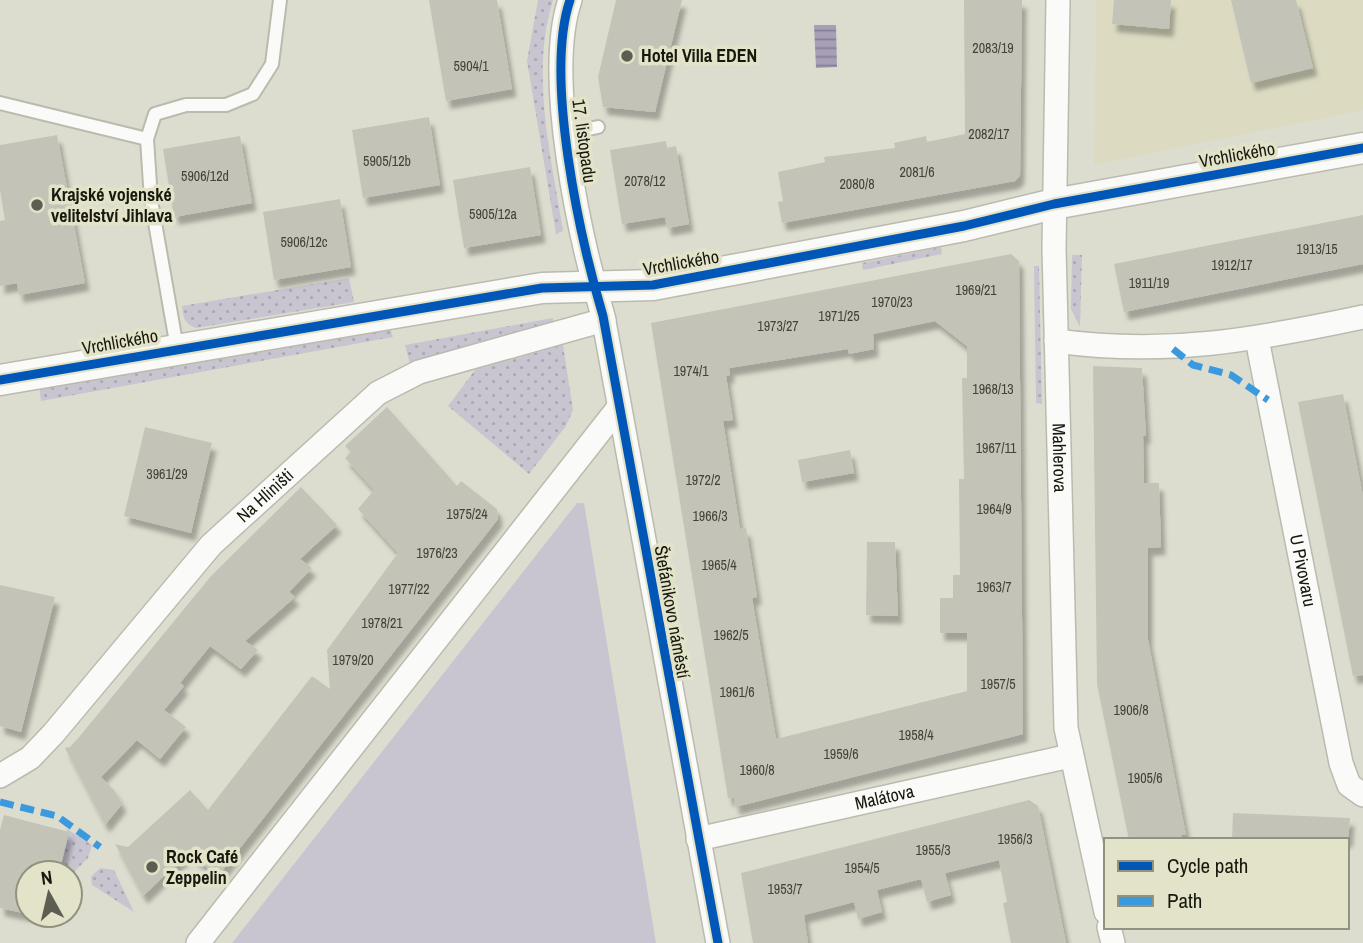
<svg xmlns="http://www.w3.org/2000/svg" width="1363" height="943" viewBox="0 0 1363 943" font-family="'Archivo Narrow',sans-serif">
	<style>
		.built { fill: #dcdbc2 }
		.grass { fill: url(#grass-dots) }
		.park { fill: #c8c5d1 }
		.water { fill: url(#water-rules) }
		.building { fill: #c3c3b7; fill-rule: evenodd; filter: url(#shadow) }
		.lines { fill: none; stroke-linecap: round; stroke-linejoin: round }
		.service-casing { stroke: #babaaf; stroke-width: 16 }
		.minor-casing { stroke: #babaaf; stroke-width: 26 }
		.tertiary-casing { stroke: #babaaf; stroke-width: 33 }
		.service { stroke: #fafaf8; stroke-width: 12 }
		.minor { stroke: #fafaf8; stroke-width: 23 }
		.tertiary { stroke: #fafaf8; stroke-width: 30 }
		.quiet { stroke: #3b9ade; stroke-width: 7; stroke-dasharray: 14 7; stroke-linecap: butt }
		.cycleway-casing { stroke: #e3e3c9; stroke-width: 13 }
		.cycleway { stroke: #0057b8; stroke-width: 9 }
		.poi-dot { fill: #5d5d52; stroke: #e3e3c9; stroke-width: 2.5 }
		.labels { text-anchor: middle; stroke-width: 7; stroke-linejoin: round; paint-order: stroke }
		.number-label { font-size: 14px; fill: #434338 }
		.poi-label { font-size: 18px; font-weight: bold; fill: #18180e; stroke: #e3e3c9; text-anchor: start }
		.street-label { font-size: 18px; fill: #18180e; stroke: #e3e3c9 }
	</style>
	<defs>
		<pattern id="grass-dots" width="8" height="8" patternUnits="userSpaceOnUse" patternTransform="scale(1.75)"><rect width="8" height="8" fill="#c8c5d1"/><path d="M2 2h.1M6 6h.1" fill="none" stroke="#aba8b2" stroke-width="1.8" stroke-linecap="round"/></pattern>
		<pattern id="water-rules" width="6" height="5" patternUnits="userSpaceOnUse" patternTransform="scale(1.75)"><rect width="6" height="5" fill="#a69fb7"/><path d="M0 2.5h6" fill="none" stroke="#868193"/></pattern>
		<filter id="shadow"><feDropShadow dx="4.5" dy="8" stdDeviation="2" flood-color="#0004"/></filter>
	</defs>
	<rect width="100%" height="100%" fill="#ddddcf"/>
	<path class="built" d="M1096 0H1363V110L1094 165Z"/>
	<path class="grass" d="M538 0H553C530 75 551 155 563 231L556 234 527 61Z
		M941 247 942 254 863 270 862 263Z
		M1072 255H1082L1080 327 1071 309Z
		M1034 266H1039L1042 404 1036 403Z
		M349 278 354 302 196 328C184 324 183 317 182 306Z
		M553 318V322L410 364 405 345Z
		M390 328 393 337 41 401 39 386Z
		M563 345 573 410 566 426 529 474 448 406 475 370Z
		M67 829 92 845 88 858 70 876V873H57Z
		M100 868 114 870 134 912 92 885 91 877Z"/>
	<path class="park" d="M577 503H584L656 943H232Z"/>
	<path class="water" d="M814 25H836L837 67 816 68Z"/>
	<path class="building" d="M429 0H497L512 89 446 101Z
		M616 0H682L655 112 603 107 598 77Z
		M964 0H1022L1020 176 1015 181 782 223 778 202 783 201 778 172 825 162 824 157 895 148 894 143 926 136 927 142 965 134Z
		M1114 0H1171L1169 29 1112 24Z
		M1231 0H1296L1313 68 1251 83Z
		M429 117 440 185 363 198 352 130Z
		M57 135 85 283 19 295 17 283 0 286V221L5 220 0 190V145Z
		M240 136 252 203 174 217 163 149Z
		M666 141 667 148 676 146 689 224 667 228 665 217 622 224 610 150Z
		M530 167 541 235 464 248 453 180Z
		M340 199 351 267 274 280 263 212Z
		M1363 215V264L1124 312 1114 264Z
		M1011 254 1019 261 1023 734 735 807 734 798H728L651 323ZM935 321 967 346V378H962L964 479H959L960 575H953V598H940V633H967V691L776 739 752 598 757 597 746 528 740 529 723 421 733 420 726 376 730 375 729 368 848 349 849 354 874 349 873 334Z
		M1093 366 1142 368 1146 436H1143L1144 483H1159L1161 547 1148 548V640L1186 835H1181L1182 840H1129L1097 684Z
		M1343 394 1363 496V675L1353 676 1298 402Z
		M387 407 457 486 461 481 497 509 498 519 218 876 188 853 143 896 115 844 128 847 190 790 208 810 312 676 330 689 327 650 398 553 358 509 374 490 345 458 351 452 345 446Z
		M145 427 212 443 191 533 124 516Z
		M850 450 854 473 802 482 798 460Z
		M301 487 337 525 300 559 312 568 289 592 295 597 245 641 258 650 241 669 210 646 180 683 184 686 164 710 186 727 160 759 137 740 101 777 114 790 122 804 105 825 65 748 70 747 80 736 211 576Z
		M867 542H895L898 616 866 615Z
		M0 585 55 597 21 732 0 726Z
		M1029 800 1038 806 1066 943H1011L1003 903 1007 902 999 860 945 873 951 895 927 902 921 879 877 890 882 912 858 919 854 902 804 915 808 943H753L741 873Z
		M1233 813 1350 818 1348 840H1232Z
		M4 815 69 832 59 873H28V914L0 908V830Z"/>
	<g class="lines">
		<defs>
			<path id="service" d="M0 103 147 139 155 114 186 105H226L253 94 272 64 280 0
				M566 134 598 127
				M147 139 151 200 177 348"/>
			<g id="minor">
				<path d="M570 0C544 77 580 238 603 316L718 943"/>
				<path id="s1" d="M1058 0 1054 248 1066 728 1106 912"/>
				<path id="s2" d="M1257 339 1341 763 1349 785 1363 795"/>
				<path d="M1056 341C1167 356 1255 340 1363 317"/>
				<path id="s3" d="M0 776 30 758 53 734 211 545 378 393 419 372 604 320"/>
				<path id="s4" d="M698 839 1070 756"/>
				<path d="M1109 927 1113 943"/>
				<path d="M198 943 619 407"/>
			</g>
			<path id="tertiary" d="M0 380 542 288 653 285 964 226 1054 204 1363 148"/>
		</defs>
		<use href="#service" class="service-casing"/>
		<use href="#minor" class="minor-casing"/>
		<use href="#tertiary" class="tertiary-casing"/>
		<use href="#service" class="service"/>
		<use href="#minor" class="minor"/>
		<use href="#tertiary" class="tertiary"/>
		<path class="quiet" d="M1173 349 1193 365 1231 375 1268 400
			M0 802 57 816 100 847"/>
		<defs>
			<path id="cycleway" d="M570 0C544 77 580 238 603 316L718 943
				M0 380 542 288 653 285 964 226 1054 204 1363 148"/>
		</defs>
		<use href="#cycleway" class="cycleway-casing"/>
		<use href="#cycleway" class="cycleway"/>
	</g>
	<g class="poi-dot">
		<circle cx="627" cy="56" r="7"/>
		<circle cx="37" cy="205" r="7"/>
		<circle cx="152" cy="867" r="7"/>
	</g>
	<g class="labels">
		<g class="number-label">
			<text x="993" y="53">2083/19</text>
			<text x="471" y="71">5904/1</text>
			<text x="989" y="139">2082/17</text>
			<text x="387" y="166">5905/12b</text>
			<text x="917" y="177">2081/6</text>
			<text x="205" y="181">5906/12d</text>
			<text x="645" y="186">2078/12</text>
			<text x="857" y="189">2080/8</text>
			<text x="493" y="219">5905/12a</text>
			<text x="304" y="247">5906/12c</text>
			<text x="1317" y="254">1913/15</text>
			<text x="1232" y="270">1912/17</text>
			<text x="1149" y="288">1911/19</text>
			<text x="976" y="295">1969/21</text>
			<text x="892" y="307">1970/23</text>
			<text x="839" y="321">1971/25</text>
			<text x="778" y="331">1973/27</text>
			<text x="691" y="376">1974/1</text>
			<text x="993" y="394">1968/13</text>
			<text x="996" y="453">1967/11</text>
			<text x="167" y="479">3961/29</text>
			<text x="703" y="485">1972/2</text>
			<text x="994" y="514">1964/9</text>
			<text x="467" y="519">1975/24</text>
			<text x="710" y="521">1966/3</text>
			<text x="437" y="558">1976/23</text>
			<text x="719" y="570">1965/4</text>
			<text x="994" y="592">1963/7</text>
			<text x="409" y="594">1977/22</text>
			<text x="382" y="628">1978/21</text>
			<text x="731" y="640">1962/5</text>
			<text x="353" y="665">1979/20</text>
			<text x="998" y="689">1957/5</text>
			<text x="737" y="697">1961/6</text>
			<text x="1131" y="715">1906/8</text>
			<text x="916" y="740">1958/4</text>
			<text x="841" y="759">1959/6</text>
			<text x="757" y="775">1960/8</text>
			<text x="1145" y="783">1905/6</text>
			<text x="1015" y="844">1956/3</text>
			<text x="933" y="855">1955/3</text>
			<text x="862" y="873">1954/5</text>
			<text x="785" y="894">1953/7</text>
		</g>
		<g class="poi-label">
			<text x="641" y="62">Hotel Villa EDEN</text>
			<text x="51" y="201">Krajské vojenské<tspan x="51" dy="21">velitelství Jihlava</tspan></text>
			<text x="166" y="863">Rock Café<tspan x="166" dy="21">Zeppelin</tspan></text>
		</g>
		<g class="street-label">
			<text transform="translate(584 141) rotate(82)" y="6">17. listopadu</text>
			<text transform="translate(1237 155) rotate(-10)" y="6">Vrchlického</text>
			<text transform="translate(681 263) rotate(-10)" y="6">Vrchlického</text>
			<text transform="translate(120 342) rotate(-10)" y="6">Vrchlického</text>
			<text dy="6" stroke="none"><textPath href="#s1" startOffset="458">Mahlerova</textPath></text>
			<text dy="6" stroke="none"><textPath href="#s3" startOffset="388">Na Hliništi</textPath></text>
			<text dy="6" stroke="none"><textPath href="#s2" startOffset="236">U Pivovaru</textPath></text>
			<text transform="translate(672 612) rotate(80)" y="6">Štefánikovo náměstí</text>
			<text dy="6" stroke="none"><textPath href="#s4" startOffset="191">Malátova</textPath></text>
		</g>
	</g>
	<rect x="1104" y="838" width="245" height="91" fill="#e3e3c9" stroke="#92927e" stroke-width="2"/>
	<rect x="1118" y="861" width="35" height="10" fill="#0057b8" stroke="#92927e" stroke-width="2"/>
	<text x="1167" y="873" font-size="21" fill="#18180e">Cycle path</text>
	<rect x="1118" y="896" width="35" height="10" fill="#3b9ade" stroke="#92927e" stroke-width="2"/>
	<text x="1167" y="908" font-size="21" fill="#18180e">Path</text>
	<g transform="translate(49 894) rotate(352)"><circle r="33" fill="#e3e3c9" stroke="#92927e" stroke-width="2"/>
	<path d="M0-5L12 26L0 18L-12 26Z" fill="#5d5d52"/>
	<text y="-10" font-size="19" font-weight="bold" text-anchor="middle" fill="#18180e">N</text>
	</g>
</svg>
